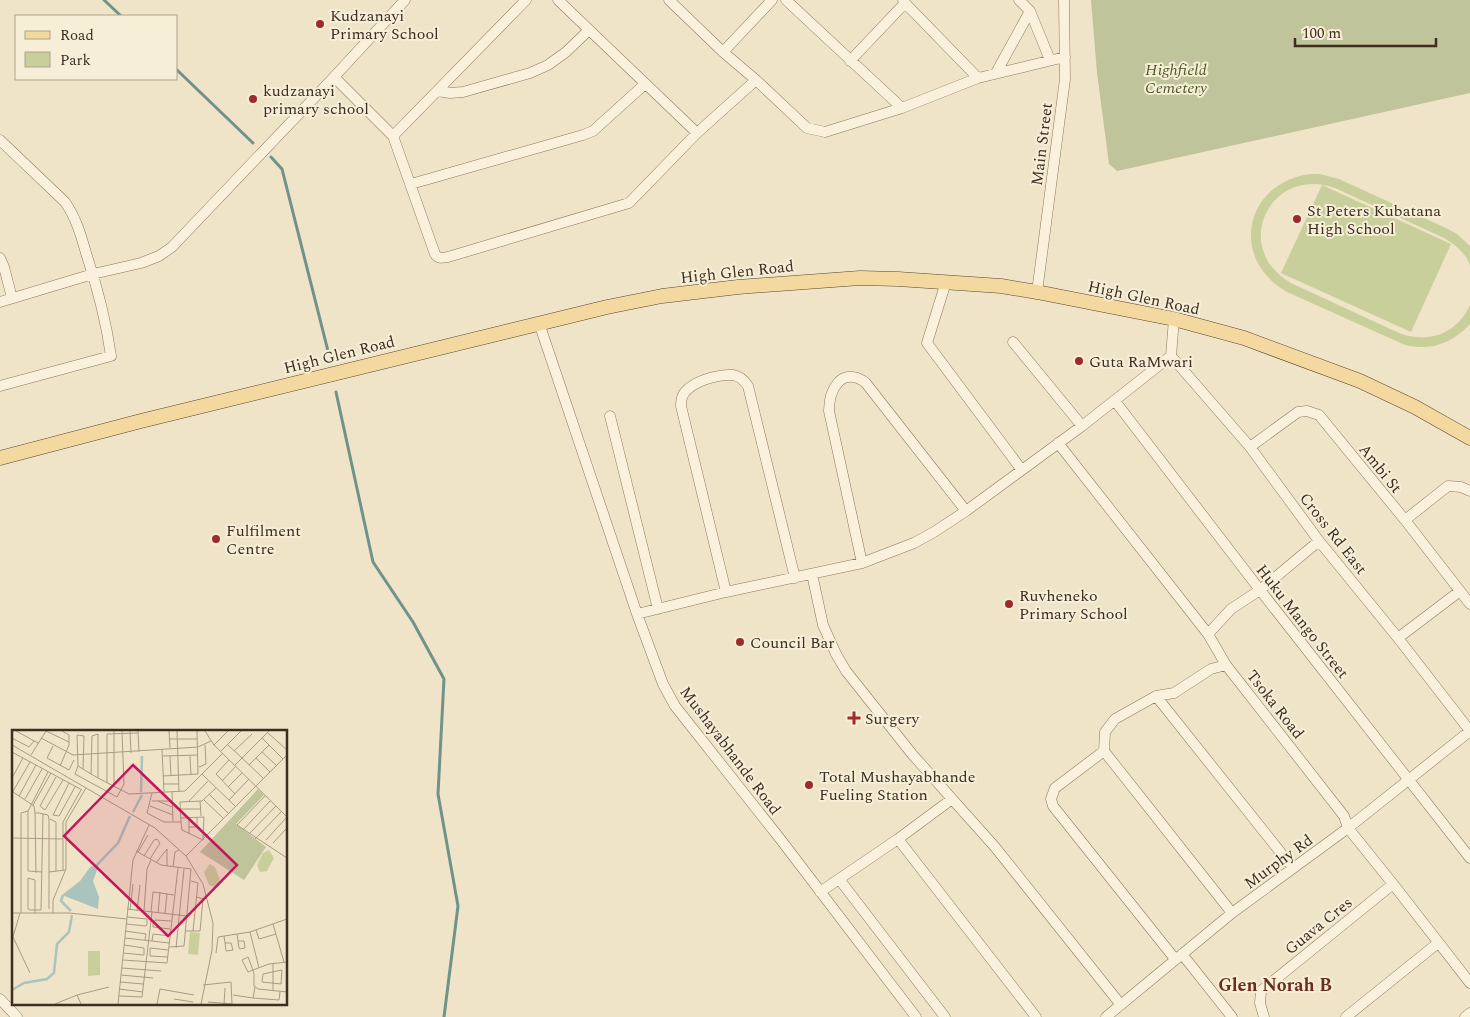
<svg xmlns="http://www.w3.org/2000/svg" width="1470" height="1017" viewBox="0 0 1470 1017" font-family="Spectral,serif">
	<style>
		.green { fill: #c9cf9b }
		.cemetery { fill: #bfc49a }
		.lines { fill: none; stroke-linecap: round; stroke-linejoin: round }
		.stream { stroke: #6f938a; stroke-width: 3 }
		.minor-casing { stroke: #8d765c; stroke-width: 11 }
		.major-casing { stroke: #5b4430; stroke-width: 15 }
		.minor { stroke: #faf1dc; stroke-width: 10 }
		.major { stroke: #f3d9a0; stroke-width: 14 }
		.poi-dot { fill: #9e2a2b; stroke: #f7eed8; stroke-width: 2 }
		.labels { text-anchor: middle; stroke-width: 4; stroke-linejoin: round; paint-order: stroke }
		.poi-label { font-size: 16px; fill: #3d2e20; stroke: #f7eed8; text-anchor: start }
		.park-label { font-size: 16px; font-style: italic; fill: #4d5a26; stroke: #f7eed8 }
		.street-label { font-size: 16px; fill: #3d2e20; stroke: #f7eed8 }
		.neighbourhood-label { font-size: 18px; font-weight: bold; fill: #6b2e1e; stroke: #f7eed8 }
		.inset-river { fill: none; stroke: #a9c4bc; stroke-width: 2.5 }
		.inset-road { fill: none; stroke: #a89b85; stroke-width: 1 }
		.view { fill: #c2185b; fill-opacity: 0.15; stroke: #c2185b; stroke-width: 2.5 }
		.inset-edge { fill: none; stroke: #3d2e20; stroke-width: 2.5 }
	</style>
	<rect width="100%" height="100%" fill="#f0e4c8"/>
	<path class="green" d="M1310 174H1320L1339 179 1448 229 1457 234 1470 246V265C1465 252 1455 245 1444 238L1335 188C1270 165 1230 248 1291 283L1399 333C1428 344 1457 334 1470 305V324C1452 344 1430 351 1405 345L1287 292C1229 259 1244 183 1310 174Z
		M1322 185 1451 244 1411 332 1281 273Z"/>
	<path class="cemetery" d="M1091 0H1470V93L1117 171 1109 164 1097 73Z"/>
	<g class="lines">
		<path class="stream" d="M104 0 121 16
			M176 69 253 143
			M271 157 282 169 328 351
			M336 392 373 562 413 622 444 679 438 794 458 906 444 1017"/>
		<defs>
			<path id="minor" d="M558 0 697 133
				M786 0 902 108
				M1019 0 1030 11 1050 60
				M905 3 978 78
				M723 52 772 0
				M850 61 905 3 903 0
				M996 73 1030 11
				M334 77 393 136 435 254C438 259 442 258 448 257L629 203 697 133 756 80 723 52 669 0
				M756 80 807 128 825 132 902 108 978 78 1065 57
				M438 91 450 93 463 92 530 73 548 65 566 52 589 30
				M393 136 526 0
				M0 140 65 202C76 218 81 235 86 253 97 286 106 321 111 356L0 386
				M411 184 583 135 593 131 645 84
				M0 258 4 267 12 298
				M946 282 927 343 1021 469
				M1037 292 1065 79 1064 0
				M0 302 93 274 141 263 159 256 172 247 334 77 405 0
				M539 323 637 614 663 684 675 706 781 840 916 1017
				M1013 342 1082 426
				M1171 356 1250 447 1319 541 1398 638 1470 731
				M1115 401 1260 590 1470 858
				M610 416 658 609
				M1058 443 1208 634 1226 665 1344 816 1348 828 1393 884 1470 983
				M1250 447 1298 412 1307 411 1319 415 1405 520 1470 604
				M1405 520 1448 486 1461 487 1470 491
				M862 563 829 411C829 390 841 366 865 382L966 511
				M812 574 823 625 836 654 846 671 912 754 995 847 1121 1005
				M726 592 681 406C681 399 682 394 688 389 698 380 719 374 733 375 740 376 744 380 748 386L795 578
				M637 614 726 592 862 563 914 543 934 532 966 511 1082 426 1171 356 1174 319
				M1208 634 1231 609 1260 590 1319 541
				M1398 638 1460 591
				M1226 665 1211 669 1174 693 1156 696 1115 719 1105 732 1104 751 1232 913
				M1156 696 1293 868
				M1104 751 1055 788 1051 799 1053 806 1175 959
				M898 839 1036 1017
				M839 879 945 1017
				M820 892 898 839 952 799
				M1182 954 1232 1017
				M0 999 17 1017
				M1106 1017 1232 913 1348 828 1470 731
				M1264 1017 1260 1003 1261 991 1393 884
				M1346 1017 1438 943
				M1465 1017 1470 1013"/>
			<path id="major" d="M0 458 141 421 607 307 662 296 738 287 860 278 898 279 1001 286 1037 292 1174 319 1244 338 1360 381 1415 407 1470 438"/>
		</defs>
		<use href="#minor" class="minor-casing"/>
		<use href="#major" class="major-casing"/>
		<use href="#minor" class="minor"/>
		<use href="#major" class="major"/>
	</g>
	<g class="poi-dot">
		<circle cx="320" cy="24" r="5"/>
		<circle cx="253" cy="99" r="5"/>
		<circle cx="1297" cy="219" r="5"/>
		<circle cx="1079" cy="361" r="5"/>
		<circle cx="216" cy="539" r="5"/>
		<circle cx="1009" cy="604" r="5"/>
		<circle cx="740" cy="642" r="5"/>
		<path d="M851.5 710.5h5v5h5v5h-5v5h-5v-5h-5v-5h5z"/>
		<circle cx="809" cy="785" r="5"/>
	</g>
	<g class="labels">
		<g class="poi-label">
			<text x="330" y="21">Kudzanayi<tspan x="330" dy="18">Primary School</tspan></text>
			<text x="263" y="96">kudzanayi<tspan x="263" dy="18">primary school</tspan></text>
			<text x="1307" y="216">St Peters Kubatana<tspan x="1307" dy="18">High School</tspan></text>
			<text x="1089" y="367">Guta RaMwari</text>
			<text x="226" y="536">Fulfilment<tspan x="226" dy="18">Centre</tspan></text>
			<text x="1019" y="601">Ruvheneko<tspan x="1019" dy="18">Primary School</tspan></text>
			<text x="750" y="648">Council Bar</text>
			<text x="865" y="724">Surgery</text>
			<text x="819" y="782">Total Mushayabhande<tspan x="819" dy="18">Fueling Station</tspan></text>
		</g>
		<g class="park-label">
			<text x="1176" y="75">Highfield<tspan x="1176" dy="18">Cemetery</tspan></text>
		</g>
		<g class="street-label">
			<text transform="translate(1041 144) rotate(-83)" y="6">Main Street</text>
			<text transform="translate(737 271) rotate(-6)" y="6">High Glen Road</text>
			<text transform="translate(1144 297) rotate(12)" y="6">High Glen Road</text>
			<text transform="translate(339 354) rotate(-14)" y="6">High Glen Road</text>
			<text transform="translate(1381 468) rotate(51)" y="6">Ambi St</text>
			<text transform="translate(1334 533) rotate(52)" y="6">Cross Rd East</text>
			<text transform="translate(1303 621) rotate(52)" y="6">Huku Mango Street</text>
			<text transform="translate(1276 704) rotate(52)" y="6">Tsoka Road</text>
			<text transform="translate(731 750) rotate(53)" y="6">Mushayabhande Road</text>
			<text transform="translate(1278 861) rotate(-36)" y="6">Murphy Rd</text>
			<text transform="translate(1318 925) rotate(-39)" y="6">Guava Cres</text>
		</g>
		<g class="neighbourhood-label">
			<text x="1275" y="991">Glen Norah B</text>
		</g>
	</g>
	<g transform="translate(12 730)">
		<rect width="275" height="275" fill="#f0e4c8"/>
		<path d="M257 120 262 128 255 141 248 142 245 135 251 123ZM198 134 203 137 208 150 204 157 197 155 192 142ZM178 202 188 203 186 225 176 224ZM76 221H88V245L76 246Z" fill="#c9cf9b"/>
		<path d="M246 59 252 65 224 94 254 117 232 150 188 122Z" fill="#bfc49a"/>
		<path d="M79 136 86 137 81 151 87 167 86 179 50 165 68 151Z" fill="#a9c4bc"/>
		<path class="inset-river" d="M129 62 130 26M121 82 130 65M83 137 106 113 118 86M51 165 49 171 59 181M0 260 12 253 35 249 42 243 45 214 57 202 60 185"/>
		<path class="inset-road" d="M4 1 26 13M34 1 57 12M102 1V57M118 1 119 23M126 1 127 22M157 1 158 18M165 1 167 62M193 1 202 15 275 87M256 3 275 20M0 8 17 17 22 11M29 8 61 25 186 17 199 11M250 8 271 29M158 9H185M0 15 143 98 174 126 191 154 201 193 200 220 189 274M202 15 216 1M216 15 230 28M41 16 35 28 57 40 62 30M150 19 152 62M209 21 229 1M222 21 240 4M0 22 70 60M250 22 265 36M19 25 34 1M151 26 186 25M158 26 159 46M178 26 179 45M230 28 252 49M244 28 258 42M217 30 204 44 223 64M223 35 257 1M237 35 257 15M48 36 57 15V5L50 1M66 36 63 44 105 67 112 54 110 1M187 37 194 34 193 15M71 39 72 6 65 5 66 36 79 44 86 48 117 64 173 61 211 23M79 44 80 6 86 4V48M190 44 224 77M151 46 186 44 185 1M44 47 28 76 33 80 51 50M0 48 11 28M210 51 224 36M57 53 41 85 47 86 63 57M95 53V4L126 3M151 54H167M216 57 230 43M1 62 22 76 23 83M160 62 161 91M0 63 18 32M140 63 135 83 152 92H169L168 72 190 71 204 58M197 64 217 84M7 66 24 35M253 66 225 95 275 128M13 69 30 39M192 70 212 89M217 70 237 49M140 71H160M146 71 160 77M177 71 196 51M188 71 189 86M21 75 39 43M138 76 161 85M168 79H189M177 87V103M169 88 192 87 191 110M38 89 44 92V141M169 92 170 100 191 110M177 97H185V87M231 100 258 71M237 104 264 76M0 108 51 109M243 109 269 82M254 110 275 87M261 113 275 98M124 121 149 135 179 139M126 122 136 105M132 126 142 110 145 109 148 113 138 129M174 126 275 25M144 133 155 119V136M161 137 163 122 167 120M51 140V92L69 60M30 142 16 141V81L36 42M37 142 53 140M24 143 23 83H27L36 85 37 89V179M179 151 186 153 181 201M115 179 175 186M118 180 121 154M125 181 128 155M132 181 135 139 139 130M139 182 141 162 162 165M0 183H57L115 189M8 183 1 207 18 243M9 183V83L16 81M23 183V150L16 148V179L18 180H29L31 84M41 183V170L54 139V92L74 58M146 183 148 162M153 184 155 163M114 194 134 196 135 194V189L115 187M261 194 272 232M158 199 141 197V194L143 190 159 191M244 200 247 209 264 204M113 201 134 204 133 210M173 201H188L191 169 185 167M238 202 275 189M225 204 227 218 228 219 233 218 232 211H226M212 206 213 213 214 221 221 220 219 213H213M113 208 157 213M140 211 141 204 158 206M157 217 172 216 179 139M164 218 172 139M111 223 132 225V218L112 215M204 223 206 207 238 202 247 238M156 227 138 226V218L156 220M111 230 155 233 166 138M275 232 257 234 241 240 236 242 230 230 236 227 241 240 242 244V256L246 259 275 262M261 234V261M110 238 149 241M270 240 269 254 250 252 251 244ZM109 245 141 248M108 252 131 254M191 255 219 252 220 274M243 257 241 268 267 270 268 262M107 259 131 262M65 265 97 257M221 265 241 268M107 266 130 267 140 182M162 269 181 272M196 272 220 274M43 274 65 265 69 274M106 274 121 130 137 95M145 274 148 259 182 265M212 274 213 258"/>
		<path class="view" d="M121 35 225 135 156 206 52 106Z"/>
		<rect width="275" height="275" class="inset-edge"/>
	</g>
	<rect x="15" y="15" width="162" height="65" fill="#f7eed8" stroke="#ada18e"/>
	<rect x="25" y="31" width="25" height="8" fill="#f3d9a0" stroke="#ada18e"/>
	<text x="60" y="40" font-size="15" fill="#3d2e20">Road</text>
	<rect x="25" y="52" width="25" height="15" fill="#c9cf9b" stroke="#ada18e"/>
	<text x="60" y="65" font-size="15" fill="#3d2e20">Park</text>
	<path d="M1295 38v8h141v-8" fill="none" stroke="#3d2e20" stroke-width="2.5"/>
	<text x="1302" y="38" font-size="15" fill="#3d2e20" stroke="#f7eed8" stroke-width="4" paint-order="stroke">100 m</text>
</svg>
